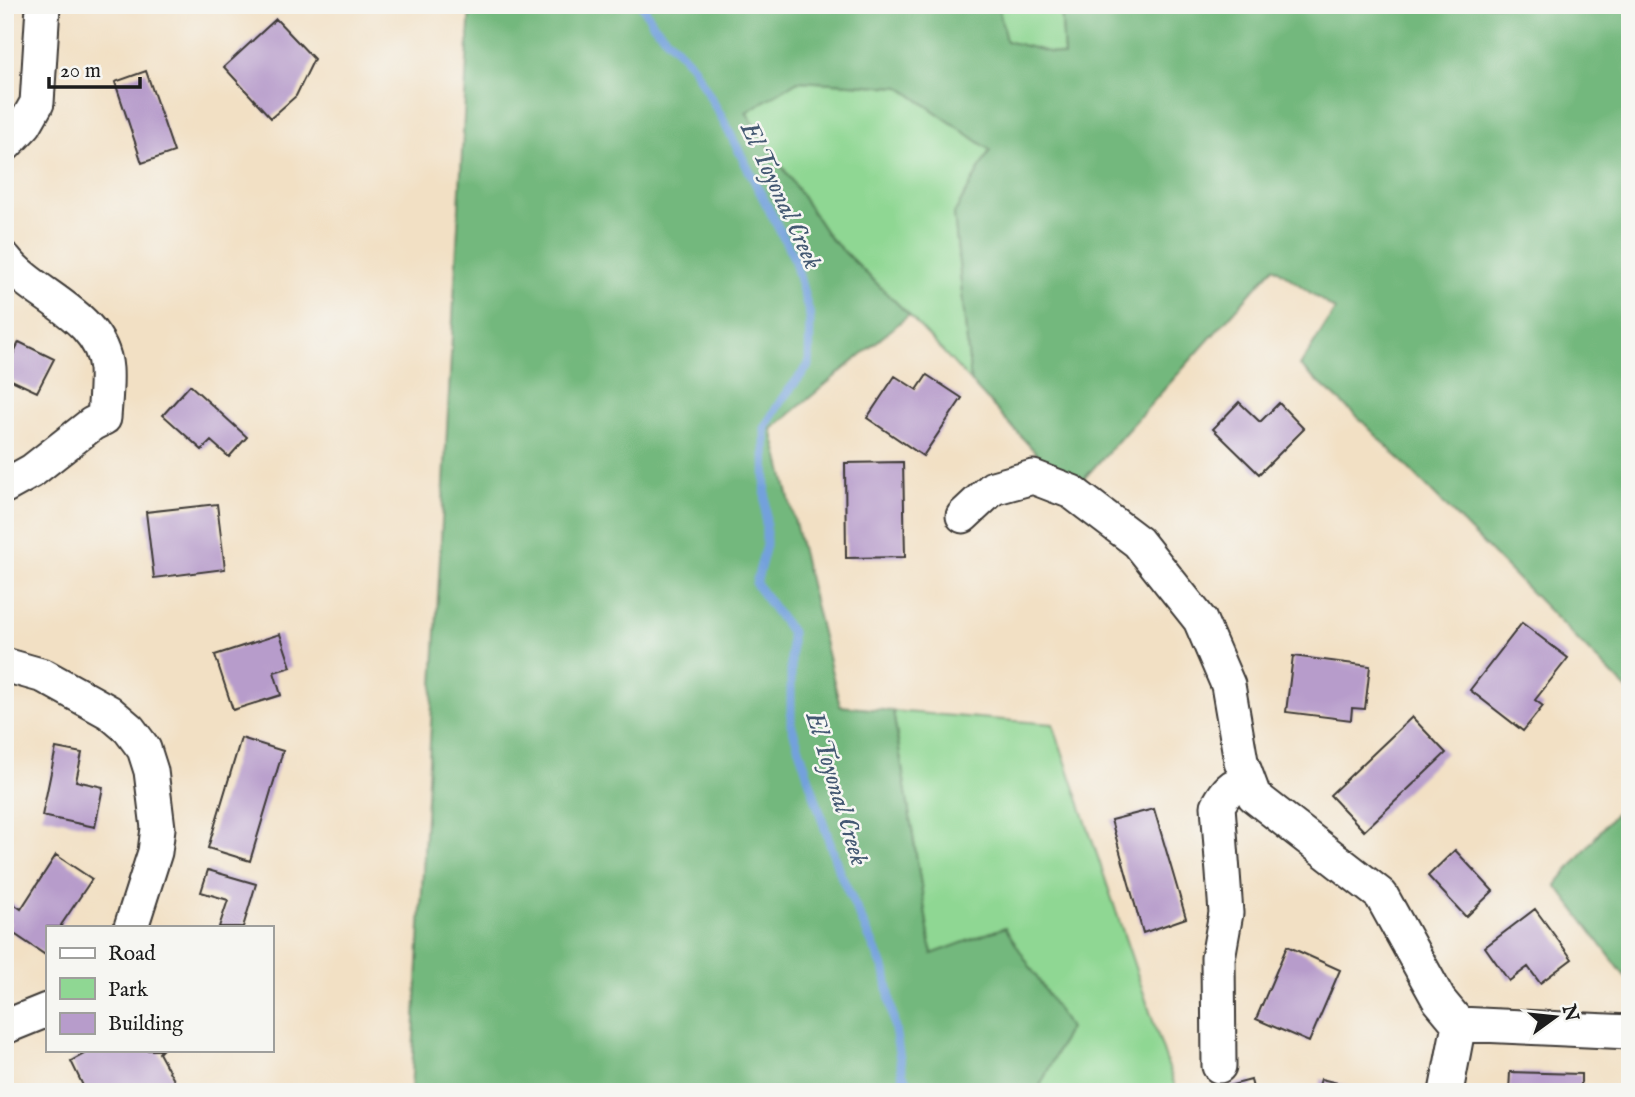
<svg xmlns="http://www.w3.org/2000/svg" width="1635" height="1097" viewBox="0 0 1635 1097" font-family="'IM FELL English',serif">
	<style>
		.green { fill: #8fd793; stroke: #567a58; stroke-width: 2 }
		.forest { fill: #73b87d; stroke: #486a4c; stroke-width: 2 }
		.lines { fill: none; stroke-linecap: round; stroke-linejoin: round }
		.stream { stroke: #73a1dc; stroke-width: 9 }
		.building { fill: #b79ccb }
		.minor-casing { stroke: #3c3935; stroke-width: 37 }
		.minor { stroke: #fff; stroke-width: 33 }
		.labels { text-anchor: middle; stroke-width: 5; stroke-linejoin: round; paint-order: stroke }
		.water-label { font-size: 26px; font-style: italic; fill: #435872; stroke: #f6f6f2 }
	</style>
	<rect width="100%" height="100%" fill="#f6f6f2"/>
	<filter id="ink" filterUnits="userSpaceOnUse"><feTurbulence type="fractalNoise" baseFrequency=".0143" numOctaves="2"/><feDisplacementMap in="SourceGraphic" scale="14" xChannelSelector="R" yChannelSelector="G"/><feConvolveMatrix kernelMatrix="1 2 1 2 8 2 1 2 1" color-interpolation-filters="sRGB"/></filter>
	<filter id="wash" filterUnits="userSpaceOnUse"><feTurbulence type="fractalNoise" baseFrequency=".00686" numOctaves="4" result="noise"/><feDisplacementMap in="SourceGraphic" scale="28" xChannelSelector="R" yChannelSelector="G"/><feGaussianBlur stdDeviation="1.57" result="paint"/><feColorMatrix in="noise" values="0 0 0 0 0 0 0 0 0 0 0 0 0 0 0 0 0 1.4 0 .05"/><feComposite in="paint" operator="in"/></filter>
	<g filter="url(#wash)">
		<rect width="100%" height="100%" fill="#f2e0c4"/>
		<path class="green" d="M998 5H1061L1064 56 1005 41Z
			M798 81 900 87 990 150 954 214 971 382 909 315 829 237 746 112Z
			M893 711 1053 724 1177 1092H1042L1040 1086 1068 1028 1004 928 932 954Z"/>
		<path class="forest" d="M470 5H998L1006 41 1064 56 1061 5H1630V693L1360 419 1300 366 1335 310 1274 267 1072 492 971 382 954 214 990 150 900 87 798 81 746 112 829 237 909 315 772 429 840 706 893 711 932 954 1005 927 1069 1028 1040 1086 1042 1092H411Z
			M1630 795V983L1556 885Z"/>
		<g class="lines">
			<path class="stream" d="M642 5 654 25 692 65 722 118 794 258 810 316 809 365 782 399 765 427 766 545 756 584 791 632V724L839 871 885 971 903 1076 918 1092"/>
		</g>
		<g id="blocks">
			<path class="building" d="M276 19 314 59 296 96 271 118 224 67Z
				M146 71 174 152 142 163 115 82Z
				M19 342 54 359 37 392 5 377V371Z
				M927 375 962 398 923 456 867 418 895 376 917 390Z
				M190 385 247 437 229 457 211 441 202 450 163 415Z
				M1239 402 1260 422 1279 403 1304 429 1259 474 1213 429Z
				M903 462 905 557 846 558 845 463Z
				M217 504 225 569 154 578 146 512Z
				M1522 623 1568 658 1535 700 1543 706 1523 731 1470 690Z
				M280 634 291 667 274 672 281 695 233 710 215 655Z
				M1293 656 1370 666 1365 709 1352 708 1351 720 1286 712Z
				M1412 717 1446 753 1364 831 1330 795Z
				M241 738 283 751 250 861 208 848Z
				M56 748 82 753 76 781 103 787 95 827 42 816Z
				M1154 809 1186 918 1143 933 1111 820Z
				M1455 850 1493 891 1466 917 1428 876Z
				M56 855 92 879 61 925 62 927H47V956L7 929 11 923 5 920V898L21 909Z
				M208 870 256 884 243 927H219L228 900 201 892Z
				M1535 909 1572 959 1540 983 1528 967 1509 981 1485 947Z
				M1287 946 1340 970 1309 1042 1256 1019Z
				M91 1050H162L159 1053 175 1082 160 1092H139L135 1084 122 1092H86L71 1061Z
				M1510 1072 1581 1074V1092H1509Z
				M1321 1079 1350 1086 1348 1092H1317Z
				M1251 1080 1254 1092H1210L1209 1091Z"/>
		</g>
	</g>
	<g filter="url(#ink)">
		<use href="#blocks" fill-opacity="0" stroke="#3c3935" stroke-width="2"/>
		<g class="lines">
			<defs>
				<path id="minor" d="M5 145 25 124 37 103 43 6
					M5 259C34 297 102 315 106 369 107 385 105 402 104 418L92 424 32 471 5 486
					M963 516 993 488 1033 477 1072 492 1138 542 1200 620 1228 685 1241 761 1254 796 1381 895 1439 1000 1459 1024 1446 1092
					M5 665 44 676 109 712 129 729 144 749 151 771 158 828 155 852 131 927
					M1459 1024 1630 1032
					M5 1027 47 1010
					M1219 1066 1218 958 1226 913 1218 806C1226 791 1232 784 1248 781"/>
			</defs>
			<use href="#minor" class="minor-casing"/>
			<use href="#minor" class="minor"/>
		</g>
	</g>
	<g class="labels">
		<g class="water-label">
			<text transform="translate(782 195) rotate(65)" y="9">El Toyonal Creek</text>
			<text transform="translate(838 788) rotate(73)" y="9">El Toyonal Creek</text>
		</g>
	</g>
	<rect width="1635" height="1097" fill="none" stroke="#f6f6f2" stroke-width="28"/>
	<rect x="46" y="926" width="228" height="126" fill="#f6f6f2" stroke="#9f9f9c" stroke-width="2"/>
	<rect x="60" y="948" width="35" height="10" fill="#ffffff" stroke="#9f9f9c" stroke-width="2"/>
	<text x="108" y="960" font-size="21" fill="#1c1c1c">Road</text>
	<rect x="60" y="978" width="35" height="21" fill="#8fd793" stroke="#9f9f9c" stroke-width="2"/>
	<text x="108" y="996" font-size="21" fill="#1c1c1c">Park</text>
	<rect x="60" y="1013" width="35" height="21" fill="#b79ccb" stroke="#9f9f9c" stroke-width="2"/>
	<text x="108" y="1030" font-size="21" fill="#1c1c1c">Building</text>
	<g transform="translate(1555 1017) rotate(75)" stroke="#f6f6f2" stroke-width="5" paint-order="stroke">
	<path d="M0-5L12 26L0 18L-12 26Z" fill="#1c1c1c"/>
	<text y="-10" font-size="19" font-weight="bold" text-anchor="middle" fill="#1c1c1c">N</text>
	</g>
	<path d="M49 77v10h91v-10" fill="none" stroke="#1c1c1c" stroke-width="3.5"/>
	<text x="60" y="77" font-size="21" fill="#1c1c1c" stroke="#f6f6f2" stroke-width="5" paint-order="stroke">20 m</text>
</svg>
